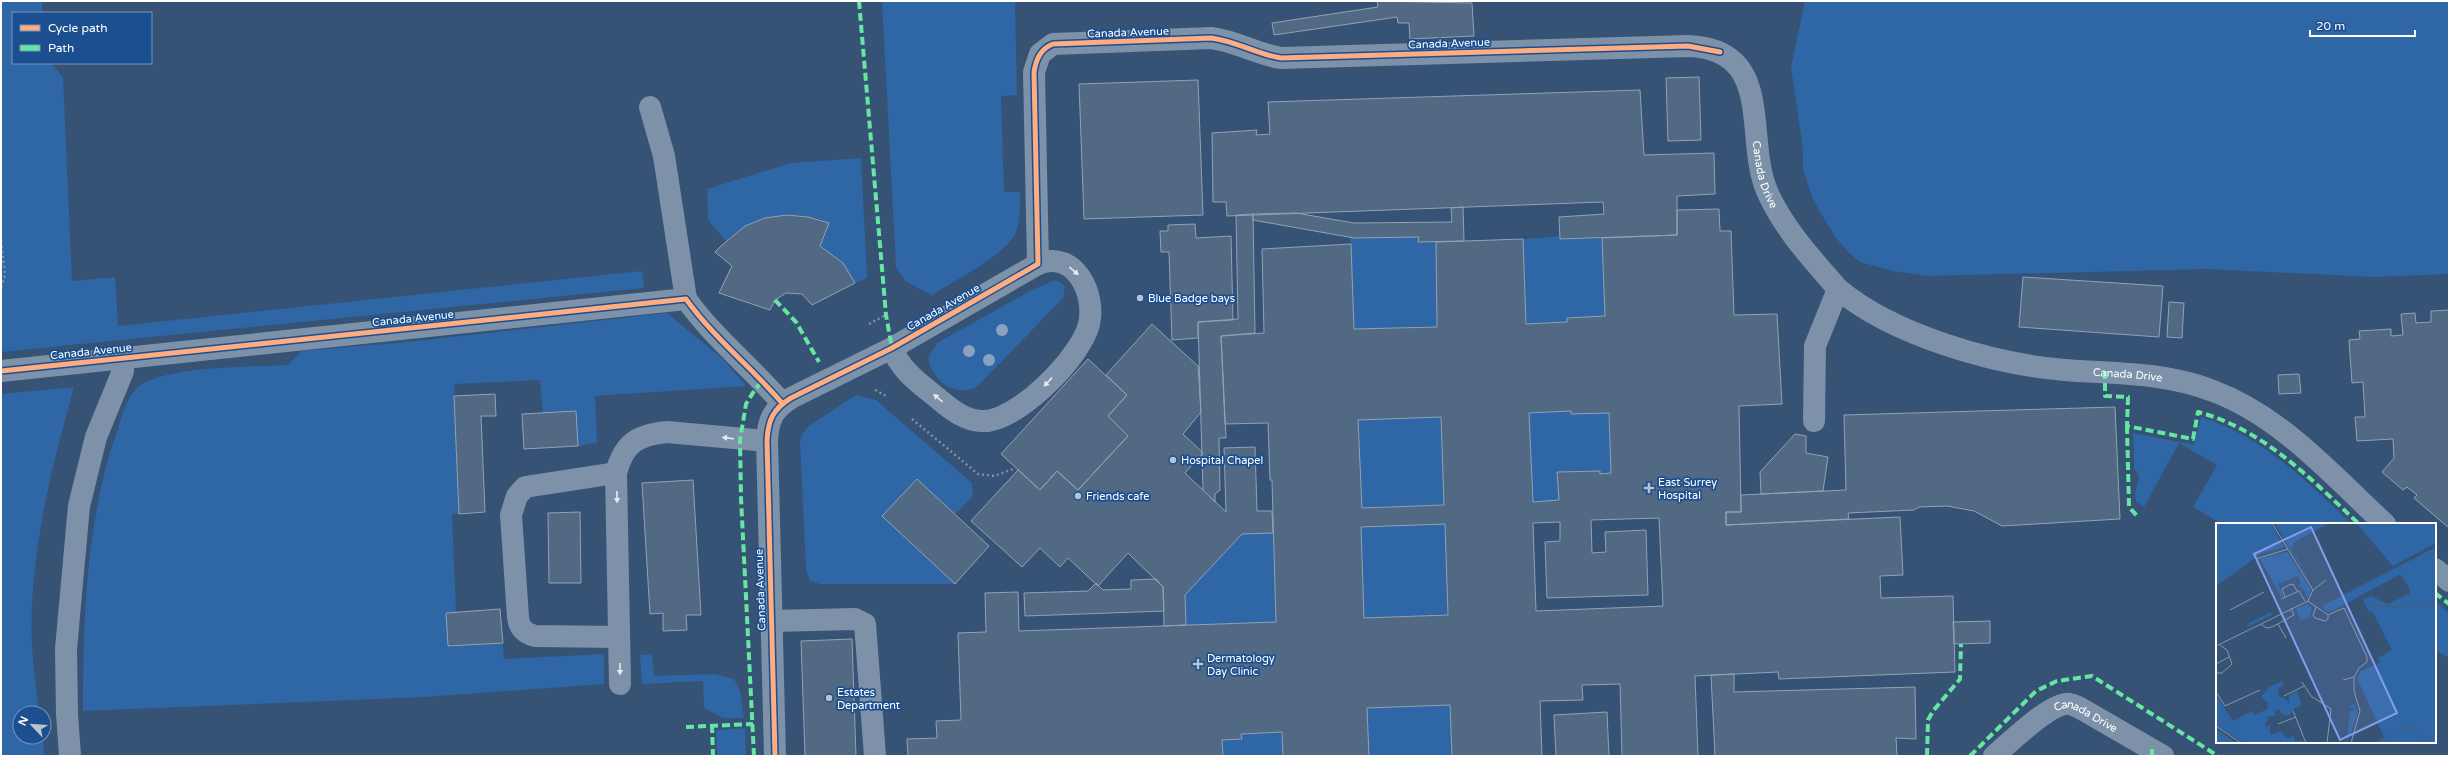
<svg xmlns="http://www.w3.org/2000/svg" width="2450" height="757" viewBox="0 0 2450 757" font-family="'Varela Round',sans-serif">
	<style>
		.green { fill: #2f66a5 }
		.building { fill: #526984; stroke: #92a2b6; fill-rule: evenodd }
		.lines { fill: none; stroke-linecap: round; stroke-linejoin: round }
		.path { stroke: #7d92a8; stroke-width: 2.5; stroke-dasharray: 2 3; stroke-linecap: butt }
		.minor { stroke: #7d92a8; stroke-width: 22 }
		.quiet { stroke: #66e7a1; stroke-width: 4; stroke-dasharray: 8 4; stroke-linecap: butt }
		.cycleway-casing { stroke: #1b4f8f; stroke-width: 8 }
		.cycleway { stroke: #ffac80; stroke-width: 5 }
		.tree { fill: #8aa2be }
		.oneway { fill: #e5e9ee }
		.poi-dot { fill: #b9c2ce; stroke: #1b4f8f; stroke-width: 1.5 }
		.labels { text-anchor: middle; stroke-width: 3.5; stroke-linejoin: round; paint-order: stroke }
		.street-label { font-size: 11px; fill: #fff; stroke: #1b4f8f }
		.poi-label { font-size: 11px; fill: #fff; stroke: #1b4f8f; text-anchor: start }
		.inset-river { fill: none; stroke: #3b618d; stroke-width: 2 }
		.inset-road { fill: none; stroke: #8697ac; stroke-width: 1 }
		.view { fill: #839eea; fill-opacity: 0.15; stroke: #839eea; stroke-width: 2 }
		.inset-edge { fill: none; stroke: #fff; stroke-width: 2 }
	</style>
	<rect width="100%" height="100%" fill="#365274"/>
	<path class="green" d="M1 1H42V13H13V63H51L63 77 72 281 115 277 118 326 642 271 644 288 1 352Z
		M882 1H1015L1017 95 1001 96 1004 192H1020C1020 206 1021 221 1015 234 1006 255 952 282 932 295L905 281 896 267Z
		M1805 1H2449V274L2373 277 2207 269 1927 276 1893 271 1860 262 1849 253 1836 238 1813 200 1803 169V149L1791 67Z
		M861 158 867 278 855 283 843 263 820 246 829 223C794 208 754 215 726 241L708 220 707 189 791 163Z
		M1560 236V239L1602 238 1605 316 1567 318V322L1526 324 1523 239Z
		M1350 237H1419V242H1436L1437 327 1354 329Z
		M1055 280 1060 282 1065 286 1063 298 978 386C957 399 932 381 928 358L937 343 1032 290Z
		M667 313 724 360 746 386 595 396 597 443 578 446 543 413 540 380 455 384 454 396 459 514H452L456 612 446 613 448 646 503 643 504 659 604 654V684L424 697 83 711C83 615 86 519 118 428 123 413 128 392 142 384 172 366 251 367 288 365L301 351 408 342Z
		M74 387C51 471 28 558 32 647 33 669 37 691 39 713H20V737H42L45 756H1V394Z
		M856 395 876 400 972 483 973 496 955 514V584H820L810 581 806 569 800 441 803 433 809 426Z
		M1571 411V414L1609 413 1611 473 1600 474 1599 471 1558 472 1559 500 1533 502 1529 413Z
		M1441 417 1444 505 1362 508 1358 420Z
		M2201 417C2262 436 2306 481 2352 524H2222L2193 507 2217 465 2179 443 2144 507 2136 502 2135 493 2139 476 2134 468 2133 433 2194 445Z
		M1445 524 1448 615 1364 618 1361 527Z
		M1273 533 1276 622 1186 625 1185 595 1242 534Z
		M2435 601 2449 613V658L2435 650Z
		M652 654 654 676 715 674 734 679 740 690 744 718H723L704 708 703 681 642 684 640 655Z
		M1450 705 1452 756H1369L1367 708Z
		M745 728 746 756H717L716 730Z
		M1282 732 1283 756H1223L1222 740 1242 738 1241 734Z"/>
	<path class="building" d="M1377 1 1472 3 1474 36 1410 39 1409 23H1398L1397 17 1274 35 1272 23 1378 7Z
		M1699 77 1701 140 1668 141 1666 78Z
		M1198 80 1203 215 1084 219 1079 84Z
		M1640 90 1644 155 1714 153 1715 194 1677 196V235L1560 239 1559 217 1604 214 1603 202 1227 216 1226 202H1213L1212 133 1257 130 1256 135 1270 134 1268 102Z
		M1463 207 1464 241 1418 242 1419 237 1354 238 1253 220V214L1296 213 1354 223 1452 222 1451 208Z
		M1719 209 1720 231H1731L1734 315 1777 314 1782 404 1739 406 1741 512H1726V525L1900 517 1903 575 1880 576 1881 598 1953 596 1955 672 1779 679 1778 672 1695 676 1698 756H1622L1620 684 1582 685 1583 700 1540 701 1542 756H1452L1450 705 1367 708 1369 756H1283L1282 732 1241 734 1242 739 1222 740 1223 756H908L907 739 937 738 936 721 961 720 958 633 986 632 985 593 1018 592 1019 631 1276 622 1272 480H1270L1268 423 1225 424 1221 336 1264 333 1262 249 1351 244 1354 329 1437 327 1436 242 1523 239 1526 324 1567 322V318L1605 316 1602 238 1677 235V210ZM1571 411V414L1609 413 1611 473 1600 474V471L1557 472 1559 500 1533 502 1529 413ZM1441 417 1444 505 1362 508 1358 420ZM1659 518 1663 606 1536 611 1533 523 1560 522V541L1545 542 1547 598 1648 595 1646 530 1605 532 1606 552 1592 553 1591 520ZM1445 524 1448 615 1364 618 1361 527Z
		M1253 214 1255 333 1221 336 1226 438H1219L1220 490 1215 494V502L1203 490 1198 322 1238 319 1236 215Z
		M787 215 808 217 829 223 820 246 843 263 855 283 812 305 802 294 786 293 775 300 770 310 719 293 732 266 715 252 721 246 745 226 765 218Z
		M1195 224 1196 238 1231 236 1233 320 1198 322V338L1172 340 1169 252H1161L1160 231H1168V225Z
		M2023 277 2163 286 2159 337 2019 327Z
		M2169 302 2184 303 2182 338 2167 337Z
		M2449 310V528L2414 498 2417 495 2407 487 2403 490 2382 472 2394 458 2393 439 2357 441 2355 417H2365L2363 382 2352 383 2349 340 2360 339 2359 331 2391 329V336L2403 335 2401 314 2415 313 2416 323 2431 322V311Z
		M1152 324 1198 366 1201 412 1183 434 1203 453 1185 473 1226 512 1224 448 1255 447 1257 511H1272L1273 533 1242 534 1185 595 1186 625 1164 626 1163 587 1128 553 1098 586 1068 558 1060 567 1040 548 1022 567 971 521 1018 470 1040 490 1057 471 1078 490 1128 436 1108 416 1127 395 1106 375Z
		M1088 359 1127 395 1108 416 1128 436 1078 490 1057 471 1040 490 1001 454Z
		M2299 374 2301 393 2279 394 2278 375Z
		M495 394 496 416H481L485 512 459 514 454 396Z
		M2115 407 2120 519 2002 526 1974 511 1947 506 1919 507 1914 510 1848 513 1849 519 1726 525V512H1741V495L1846 490 1844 415Z
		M576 411 578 446 524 449 522 414Z
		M1795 434 1806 436V453L1828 457 1823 491 1761 494 1760 472Z
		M917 479 989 546 955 584 882 516Z
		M693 480 701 615H686L687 630 663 631V613L650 614 642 483Z
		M580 512 581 583H549L548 513Z
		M1156 579 1163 587 1164 611 1025 616 1024 593 1088 591 1096 583 1103 590 1131 589V580Z
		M500 609 503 643 448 646 446 613Z
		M1990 621V643L1954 644 1953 622Z
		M852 639 856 756H805L801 641Z
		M1734 674V692L1915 687 1916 739 1896 738 1897 756H1715L1711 675Z
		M1607 712 1609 756H1556L1554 715Z"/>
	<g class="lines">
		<path class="path" d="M1 241 5 274 1 289
			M869 324 884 316
			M875 390 888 397
			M912 419 978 474 994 476 1016 468"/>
		<g class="minor">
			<path d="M650 107 664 156 686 299"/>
			<path id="s1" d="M1838 289C1893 335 1993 364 2065 370 2115 374 2165 372 2213 391 2281 416 2333 476 2385 524"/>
			<path d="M892 348C901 372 922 385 941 401 953 411 965 420 981 421 1016 424 1082 356 1089 324 1096 294 1075 249 1038 264"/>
			<path d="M1 371 686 299C713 337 752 368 782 403"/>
			<path d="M616 473 525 487 517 496 511 515 518 617C519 628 524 633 535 636L619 637"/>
			<path d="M2435 569 2449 581"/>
			<path d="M772 621 855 619 865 624 875 756"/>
			<path d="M620 684 616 473C624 443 637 435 667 432L767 441"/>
			<path d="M70 756 67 714 66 649 79 506 96 437 123 371V357"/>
			<path id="s2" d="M775 756 767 441C768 420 773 409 791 398L892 348 1038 264 1034 72 1040 54 1053 44 1211 38C1236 41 1256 54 1281 58L1688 46C1776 49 1744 137 1767 191 1783 228 1812 259 1838 289L1815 346 1814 421"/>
			<path id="s3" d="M1994 756C2009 743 2046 707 2065 704 2071 703 2075 706 2080 708L2163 756"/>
		</g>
		<path class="quiet" d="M859 1 886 315 892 348
			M775 300 796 322 819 362
			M2105 371V396L2128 397 2127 426 2193 439 2198 412C2263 429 2311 479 2359 524
			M2127 426 2129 507 2137 516
			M2435 593 2449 604
			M712 725 713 756
			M686 727 753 724
			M754 756 741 498 740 440 746 404 756 388 763 381
			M1927 756 1928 720 1933 711 1960 679 1961 644
			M1970 756 2036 691 2057 681 2092 676 2218 756
			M2152 756V749"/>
		<defs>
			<path id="cycleway" d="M1 371 686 299C713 337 752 368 782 403
				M775 756 767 441C768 420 773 409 791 398L892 348 1038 264 1034 72C1036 60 1040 49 1053 44L1211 38C1236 41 1256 54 1281 58L1688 46 1720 52"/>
		</defs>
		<use href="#cycleway" class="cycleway-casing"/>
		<use href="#cycleway" class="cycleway"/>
	</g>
	<g class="tree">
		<circle cx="1002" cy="330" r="6"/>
		<circle cx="969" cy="351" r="6"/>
		<circle cx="989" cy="360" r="6"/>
	</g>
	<defs><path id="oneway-solid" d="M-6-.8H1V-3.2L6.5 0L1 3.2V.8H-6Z"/></defs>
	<g class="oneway">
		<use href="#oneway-solid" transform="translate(1074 271) rotate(40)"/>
		<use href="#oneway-solid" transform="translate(1048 382) rotate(133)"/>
		<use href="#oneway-solid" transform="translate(938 398) rotate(-140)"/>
		<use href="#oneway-solid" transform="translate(728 438) rotate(-173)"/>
		<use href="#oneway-solid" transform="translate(617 497) rotate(89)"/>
		<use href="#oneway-solid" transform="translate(620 669) rotate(90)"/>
	</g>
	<g class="poi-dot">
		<circle cx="1140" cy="298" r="4"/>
		<circle cx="1173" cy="460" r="4"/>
		<path d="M1647 482h4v4h4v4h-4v4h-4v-4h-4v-4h4z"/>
		<circle cx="1078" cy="496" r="4"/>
		<path d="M1196 658h4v4h4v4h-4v4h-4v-4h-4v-4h4z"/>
		<circle cx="829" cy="698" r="4"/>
	</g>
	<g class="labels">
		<g class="street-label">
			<text transform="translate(1128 32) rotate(-2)" y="4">Canada Avenue</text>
			<text transform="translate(1449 43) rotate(-2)" y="4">Canada Avenue</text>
			<text dy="4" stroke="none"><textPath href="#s2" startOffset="1682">Canada Drive</textPath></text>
			<text transform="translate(943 307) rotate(-30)" y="4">Canada Avenue</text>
			<text transform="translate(413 318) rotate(-6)" y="4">Canada Avenue</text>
			<text transform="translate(91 351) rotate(-6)" y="4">Canada Avenue</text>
			<text dy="4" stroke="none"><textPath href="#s1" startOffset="307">Canada Drive</textPath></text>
			<text transform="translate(760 590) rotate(-92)" y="4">Canada Avenue</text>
			<text dy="4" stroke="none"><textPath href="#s3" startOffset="112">Canada Drive</textPath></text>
		</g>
		<g class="poi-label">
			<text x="1148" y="302">Blue Badge bays</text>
			<text x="1181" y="464">Hospital Chapel</text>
			<text x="1658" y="486">East Surrey<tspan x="1658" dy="13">Hospital</tspan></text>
			<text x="1086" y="500">Friends cafe</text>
			<text x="1207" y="662">Dermatology<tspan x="1207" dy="13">Day Clinic</tspan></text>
			<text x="837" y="696">Estates<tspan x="837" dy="13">Department</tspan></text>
		</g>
	</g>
	<g transform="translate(2216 523)">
		<rect width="220" height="220" fill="#365274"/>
		<path d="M0 0H55L68 24 46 30 0 63ZM58 0H113L77 20 78 23 75 25 97 63ZM140 0H220V20L177 43ZM220 24V220H161L168 214 141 155 145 148 164 140 162 135 176 127 156 88 153 89 147 77 155 73 172 81 193 71 194 67 186 53 183 52 116 88 111 89 106 83ZM71 29 95 66 92 75 86 64H82L85 59 82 53 62 61 67 73 65 74 44 36ZM91 81 96 85 93 95 84 97 80 86ZM55 89 56 92 32 104 33 100ZM66 158 68 162 62 165 63 174 69 175 73 180V173L81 168 86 182 79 185 73 193 65 191 63 186 58 188 60 193 51 194 52 198 49 200 50 204 54 202V212L64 208 71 215 78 213 79 219 86 217 88 220H28L0 202V172L17 198 36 188 39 192 51 186 52 180 45 174 53 164ZM138 181 139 186H141V193L131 220 134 188 138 189V185L132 184ZM0 206 21 220H0Z" fill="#2f66a5"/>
		<path class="inset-river" d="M153 82 178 84 220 81M3 202 15 197M0 208 19 220M165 220 191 203 199 207 214 220"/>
		<path class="inset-road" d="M56 0 97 67 92 78M40 36 72 26M97 67 110 57M69 74 66 66 73 62 77 61 81 68M65 76 83 68 89 78M92 78 112 92 128 85 151 134V139L143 145 138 154 127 157M100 84 97 92 99 95 109 98 112 96V92M14 87 48 69M45 101 50 105 56 104 78 92 75 85M62 101 70 115M0 123 92 78M0 141 13 134M0 150H6L16 141 11 127 4 122M86 159 95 173 115 186 111 220M0 169 9 183 44 167M68 173 88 163M77 188 90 220M62 201 80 194M0 203 25 220M135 220 144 188 138 168V154"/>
		<path class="view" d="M95 4 181 190 124 217 38 31Z"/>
		<rect width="220" height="220" class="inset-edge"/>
	</g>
	<rect width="2450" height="757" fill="none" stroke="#ffffff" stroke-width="4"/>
	<rect x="12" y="12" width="140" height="52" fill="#1b4f8f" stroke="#7695bc"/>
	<rect x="20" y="25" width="20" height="6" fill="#ffac80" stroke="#7695bc"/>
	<text x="48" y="32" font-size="12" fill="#ffffff">Cycle path</text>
	<rect x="20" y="45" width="20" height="6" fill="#66e7a1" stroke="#7695bc"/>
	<text x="48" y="52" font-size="12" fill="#ffffff">Path</text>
	<g transform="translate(32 725) rotate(295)"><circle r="19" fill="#1b4f8f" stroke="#7695bc"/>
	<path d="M0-3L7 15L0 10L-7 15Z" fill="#b9c2ce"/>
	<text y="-6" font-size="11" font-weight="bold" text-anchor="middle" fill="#ffffff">N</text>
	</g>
	<path d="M2310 30v6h105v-6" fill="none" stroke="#ffffff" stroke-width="2"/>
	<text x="2316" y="30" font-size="12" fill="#ffffff" stroke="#1b4f8f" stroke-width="3" paint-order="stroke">20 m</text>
</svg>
